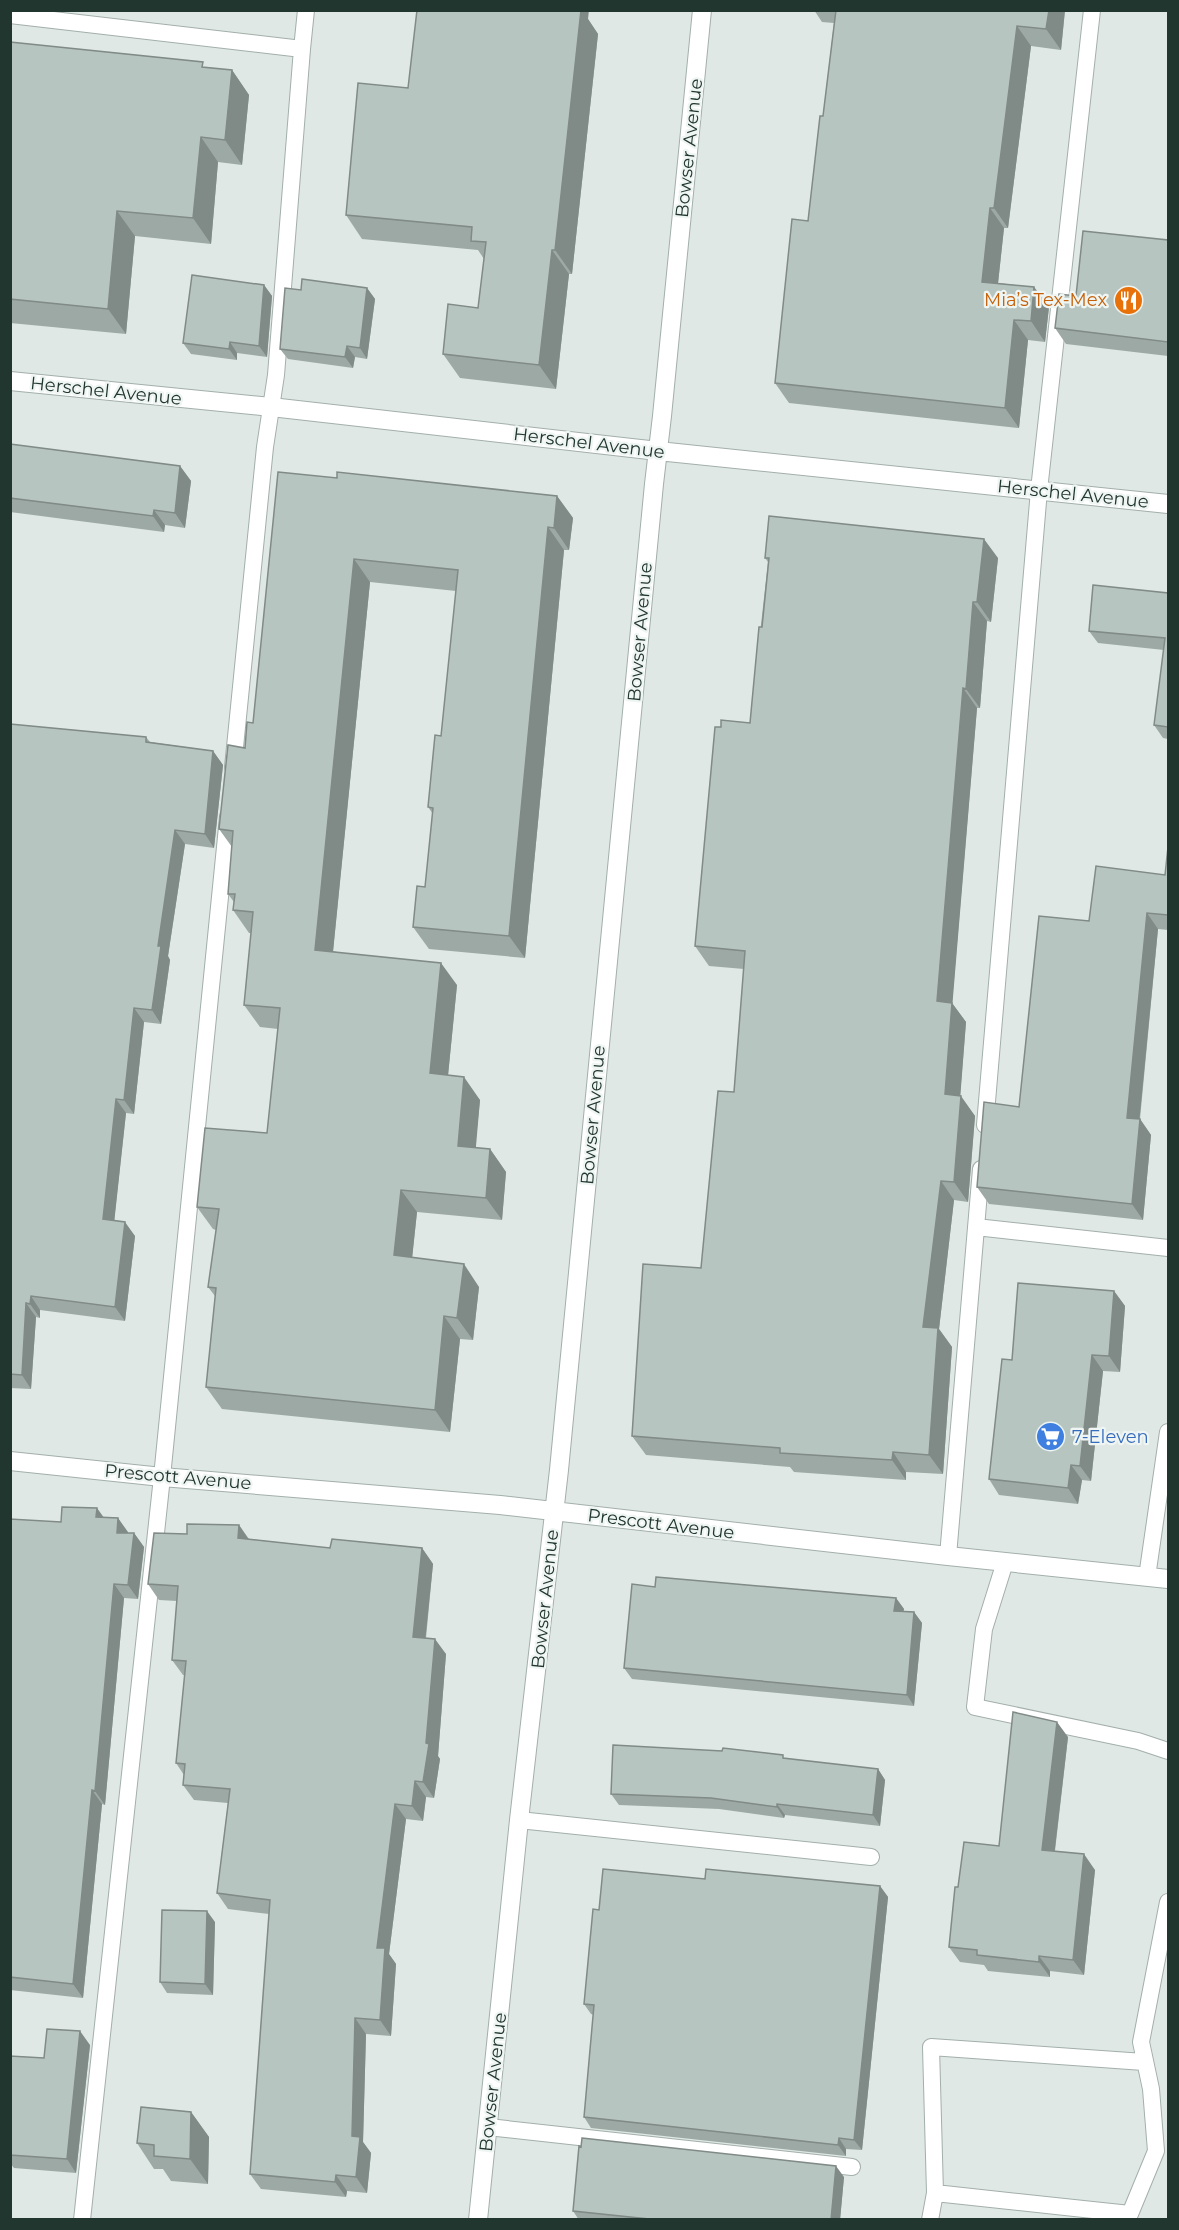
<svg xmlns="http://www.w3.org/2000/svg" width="1179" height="2230" viewBox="0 0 1179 2230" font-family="Montserrat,sans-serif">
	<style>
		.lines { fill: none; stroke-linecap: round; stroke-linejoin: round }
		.service-casing { stroke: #a3afaa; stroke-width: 18 }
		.minor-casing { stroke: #a3afaa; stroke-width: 20 }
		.service { stroke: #fff; stroke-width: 16 }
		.minor { stroke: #fff; stroke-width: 18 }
		.wall { fill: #9da9a5 }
		.shaded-wall { fill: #808a86 }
		.building { fill: #b7c5c0; stroke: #808a86; stroke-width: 1.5 }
		.labels { text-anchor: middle; stroke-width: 4.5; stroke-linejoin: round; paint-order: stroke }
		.street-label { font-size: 18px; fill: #223630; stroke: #eef5f2 }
		.food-label { font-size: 18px; fill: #c56008; stroke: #eef5f2; text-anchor: end }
		.shop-label { font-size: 18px; fill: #366cbe; stroke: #eef5f2; text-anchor: start }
	</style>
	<rect width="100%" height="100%" fill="#dfe8e4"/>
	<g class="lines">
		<defs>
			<path id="service" d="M10 15 302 49 306 10
				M233 767 265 447 276 375 302 49
				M985 1125 1039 490 1092 10
				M976 1227 1168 1248
				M948 1556 981 1169
				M1005 1562 984 1629 975 1707 1138 1741 1168 1751
				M1147 1577 1168 1432
				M519 1820 871 1857
				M488 2127 852 2167
				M935 2193 931 2047 1144 2062
				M82 2220 162 1477 228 817
				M930 2220 935 2193 1130 2214 1156 2151 1151 2089 1141 2042 1168 1902"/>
			<path id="minor" d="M10 381 271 407 658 451 1168 504
				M10 1461 162 1477 500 1505 948 1556 1168 1579
				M478 2220 519 1820 559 1470 654 484 662 416 702 10"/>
		</defs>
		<use href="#service" class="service-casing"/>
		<use href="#minor" class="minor-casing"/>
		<use href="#service" class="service"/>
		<use href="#minor" class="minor"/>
	</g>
	<path class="wall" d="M814 10H1065L1061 50 1031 46 1008 228H1004L998 283 1034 287 1049 307 1045 342 1028 340 1019 428 789 403 775 383 808 221 823 116 834 23 822 22Z
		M588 19 598 34 572 274H569L556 389 460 378 443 354 478 308 484 259 478 250 362 239 346 215 408 88Z
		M10 42 207 68 232 70 249 95 242 165 218 162 211 244 135 236 126 334 10 323Z
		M1168 240V356L1066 344 1055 328 1076 296Z
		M264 285 272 296 267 357 237 353V360L191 354 183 343Z
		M367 288 375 299 367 359 355 357 353 368 288 359 280 349 301 290Z
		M10 444 180 466 191 481 185 528 165 525 164 532 10 512Z
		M337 478 557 496 573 518 569 550H564L525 958 429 949 413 927 425 887 433 814 428 807 441 736 456 591 370 582 333 951 457 985 448 1075 480 1100 475 1148 490 1149 506 1172 502 1220 417 1212 412 1258 479 1287 473 1340 460 1339 450 1432 222 1409 206 1387 215 1296 208 1287 216 1230 213 1229 197 1207 267 1133 278 1029 260 1027 244 1005 251 933H249L233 910 234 902 228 894 232 847 219 829 245 748Z
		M765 558H998L991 622 987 621 980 708H977L952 1003 966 1022 960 1096 975 1116 968 1202 954 1200 939 1329 952 1347 943 1474 906 1472V1480L794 1472 790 1467 646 1455 632 1436 701 1268 734 1092 744 969 709 966 695 946 721 727 750 723 768 562Z
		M1168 593V739L1163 738 1154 725 1164 650 1098 643 1089 631Z
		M10 724 146 737 150 742 213 751 223 765 214 848 185 844 168 956 170 960 161 1024 144 1022 134 1114 126 1113 114 1221 135 1236 125 1321 40 1310V1318L36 1317 31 1389 10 1388Z
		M1168 847V930L1158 929 1140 1119 1151 1135 1143 1220 989 1204 977 1187 1019 1107 1089 921 1165 875Z
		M1114 1291 1125 1306 1120 1372 1103 1371 1091 1481 1082 1480 1078 1504 999 1495 989 1479 1012 1360Z
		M103 1517 118 1518 127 1533H134L144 1547 138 1599 124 1598 105 1805 102 1804 83 1998 10 1990V1519L61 1522Z
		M239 1525 249 1539 330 1548H422L433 1564 426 1638 446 1654 438 1756 440 1759 434 1798 426 1797 423 1821 406 1819 389 1954 396 1964 391 2036 366 2034 363 2142 371 2153 367 2193 347 2191 346 2197 261 2189 250 2174 269 1914 228 1909 217 1893 228 1803 194 1800 183 1785 184 1775 176 1763 185 1675H183L172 1660 177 1601 159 1600 148 1584 187 1534Z
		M655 1587 896 1598 904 1609 903 1611 914 1612 922 1623 914 1706 632 1679 624 1668Z
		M1068 1737 1055 1851 1095 1870 1084 1975 1050 1971V1977L988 1971 984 1965 960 1962 949 1947 999 1846Z
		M785 1759 878 1769 885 1780 880 1826 785 1815 784 1818 719 1809 619 1805 611 1794Z
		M705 1879 880 1886 888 1897 862 2150 846 2149V2156L591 2128 584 2117 594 2015 591 2014 584 2004 599 1910Z
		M215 1922 213 1995 167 1993 160 1982Z
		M90 2045 76 2173 14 2168 10 2163V2056L44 2058Z
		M191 2112 209 2137 208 2184 171 2181 163 2169H154L137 2143Z
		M844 2177 840 2220H579L573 2211Z"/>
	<path class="shaded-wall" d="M571 10H589L588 19 598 34 572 274 555 250Z
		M1049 10H1065L1061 50 1046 29Z
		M1017 26 1031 46 1008 228 994 208Z
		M232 70 249 95 242 165 225 140Z
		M201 137 218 162 211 244 193 218Z
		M990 208 1004 228 996 302 982 282Z
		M117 211 135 236 126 334 108 309Z
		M552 250 569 274 556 389 539 365Z
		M264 285 272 296 267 357 259 346Z
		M1034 287 1049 307 1045 342 1031 321Z
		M367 288 375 299 367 359 360 348Z
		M1014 320 1028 340 1019 428 1005 408Z
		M230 342 237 353V360L229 349Z
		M347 346 355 357 353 368 345 357Z
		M180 466 191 481 185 528 175 513Z
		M557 496 573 518 569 550 554 528Z
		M154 510 165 525 164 532 153 516Z
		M548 527 564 550 525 958 509 936Z
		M984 539 998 558 991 622 977 602Z
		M354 559 370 582 331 972 315 950Z
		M973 602 987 621 980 708 966 689Z
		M963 688 977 708 951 1021 937 1001Z
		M213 751 223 765 214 848 205 834Z
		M175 830 185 844 168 956 170 960 161 1024 152 1010 158 946Z
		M1147 913 1158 929 1138 1134 1127 1118Z
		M441 963 457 985 446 1096 430 1073Z
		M952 1003 966 1022 959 1113 945 1094Z
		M134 1008 144 1022 134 1114 124 1100Z
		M464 1077 480 1100 474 1169 458 1146Z
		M961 1096 975 1116 968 1202 954 1182Z
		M116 1099 126 1113 113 1233 103 1219Z
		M1140 1119 1151 1135 1143 1220 1132 1204Z
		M490 1149 506 1172 502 1220 486 1198Z
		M941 1181 954 1200 939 1329 952 1347 943 1474 929 1455 923 1327Z
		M401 1190 417 1212 410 1278 394 1255Z
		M125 1222 135 1236 125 1321 115 1307Z
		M464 1264 479 1287 473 1340 457 1318Z
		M1114 1291 1125 1306 1120 1372 1109 1356Z
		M31 1296 40 1310V1318L30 1304Z
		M26 1303 36 1317 31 1389 22 1375Z
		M444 1316 460 1339 450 1432 435 1410Z
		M1092 1355 1103 1371 1091 1481 1080 1466Z
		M893 1452 906 1472V1480L892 1460Z
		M1071 1465 1082 1480 1078 1504 1068 1488Z
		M97 1508 107 1522 96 1517Z
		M118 1518 128 1532 127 1547 117 1533Z
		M239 1525 249 1540 238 1538Z
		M134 1533 144 1547 138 1599 128 1585Z
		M422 1548 433 1564 424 1652 413 1637Z
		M114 1584 124 1598 105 1805 95 1791Z
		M896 1598 904 1609 902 1621 894 1611Z
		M914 1612 922 1623 914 1706 907 1695Z
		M435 1639 446 1654 438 1756 440 1759 434 1798 423 1782Z
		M1057 1722 1068 1737 1053 1865 1042 1850Z
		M878 1769 885 1780 880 1826 873 1815Z
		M415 1781 426 1797 423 1821 412 1806Z
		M92 1790 102 1804 83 1998 73 1984Z
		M395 1804 406 1819 389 1954 396 1964 391 2036 380 2020 377 1948Z
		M777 1804 785 1815 784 1818 777 1807Z
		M1084 1854 1095 1870 1084 1975 1073 1960Z
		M880 1886 888 1897 862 2150 854 2140Z
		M207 1911 215 1922 213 1995 205 1984Z
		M1039 1956 1050 1971V1977L1039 1962Z
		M355 2018 366 2034 363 2142 371 2153 367 2193 356 2177 352 2136Z
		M80 2031 90 2045 76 2173 67 2159Z
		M191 2112 209 2137 208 2184 190 2159Z
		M839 2138 846 2149V2156L838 2145Z
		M836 2166 844 2177 840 2220H831Z
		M336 2175 347 2191 346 2197 335 2182Z"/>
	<path class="building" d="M417 10H581L555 250H552L539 365 443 354 448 304 478 308 486 242 471 241 472 227 346 215 358 83 408 88Z
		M836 10H1049L1046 29 1017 26 994 208H990L982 282 1034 287 1031 321 1014 320 1005 408 775 383 792 219 808 221 820 116H823Z
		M10 42 203 62 202 67 232 70 225 140 201 137 193 218 117 211 108 309 10 299Z
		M1083 231 1168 240V342L1055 328 1059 294 1076 296Z
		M192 275 264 285 259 346 230 342 229 349 183 343Z
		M302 279 367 288 360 348 347 346 345 357 280 349 285 288 301 290Z
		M10 444 180 466 175 513 154 510 153 516 10 498Z
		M278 472 337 478V472L557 496 554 528 548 527 509 936 413 927 417 886 425 887 433 808 428 807 435 735 441 736 458 570 354 559 315 950 441 963 430 1073 464 1077 458 1146 490 1149 486 1198 401 1190 394 1255 464 1264 457 1318 444 1316 435 1410 206 1387 216 1288 208 1287 219 1209 197 1207 205 1128 267 1133 280 1008 244 1005 253 912 233 910 235 894H228L233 831 219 829 228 745 245 748 247 722 253 723Z
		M769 516 984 539 977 602H973L966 689 963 688 937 1001 952 1003 945 1094 961 1096 954 1182 941 1181 923 1327 938 1328 929 1455 893 1452 892 1460 780 1453V1448L632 1436 643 1264 701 1268 718 1091 734 1092 745 951 695 946 715 727H721V720L750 723 759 627H762L769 558H765Z
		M1093 585 1168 593V727L1154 725 1165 638 1089 631Z
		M10 724 146 737V742L213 751 205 834 175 830 158 946H161L152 1010 134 1008 124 1100 116 1099 103 1219 125 1222 115 1307 31 1296 30 1304 26 1303 22 1375 10 1374Z
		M1168 847V915L1147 913 1127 1118 1140 1119 1132 1204 977 1187 984 1102 1019 1107 1039 916 1089 921 1096 866 1165 875Z
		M1018 1283 1114 1291 1109 1356 1092 1355 1080 1466 1071 1465 1068 1488 989 1479 1002 1359 1012 1360Z
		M62 1507 97 1508 96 1517 118 1518 117 1533H134L128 1585 114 1584 95 1791 92 1790 73 1984 10 1977V1519L61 1522Z
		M187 1524 239 1525 238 1538 330 1548 332 1539 422 1548 413 1637 435 1639 426 1743 429 1744 423 1782 415 1781 412 1806 395 1804 377 1948H385L380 2020 355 2018 352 2136 360 2137 356 2177 336 2175 335 2182 250 2174 270 1900 217 1893 230 1789 183 1785 185 1764 176 1763 186 1661 172 1660 178 1586 148 1584 154 1533 187 1534Z
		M656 1577 896 1598 894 1611 914 1612 907 1695 624 1668 632 1584 655 1587Z
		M1013 1712 1057 1722 1042 1850 1084 1854 1073 1960 1039 1956V1962L977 1955V1950L949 1947 955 1887H958L964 1842 999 1846Z
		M613 1745 722 1751 723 1748 783 1755V1758L878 1769 873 1815 777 1804V1807L711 1798 611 1794Z
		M603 1869 705 1879 706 1869 880 1886 854 2140 839 2138 838 2145 584 2117 594 2005 584 2004 593 1909 599 1910Z
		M162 1910 207 1911 205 1984 160 1982Z
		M47 2029 80 2031 67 2159 10 2155V2056L44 2058Z
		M141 2107 191 2112 190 2159 154 2156V2145L137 2143Z
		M582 2138 836 2166 831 2220H659L573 2211 579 2146 581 2147Z"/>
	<defs>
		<symbol id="restaurant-disc" viewBox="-11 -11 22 22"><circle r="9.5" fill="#e8710a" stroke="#eef5f2"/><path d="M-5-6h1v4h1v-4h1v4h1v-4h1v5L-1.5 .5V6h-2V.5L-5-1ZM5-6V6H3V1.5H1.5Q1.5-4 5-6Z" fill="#fff"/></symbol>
		<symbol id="supermarket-disc" viewBox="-11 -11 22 22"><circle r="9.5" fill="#3f7fe0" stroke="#eef5f2"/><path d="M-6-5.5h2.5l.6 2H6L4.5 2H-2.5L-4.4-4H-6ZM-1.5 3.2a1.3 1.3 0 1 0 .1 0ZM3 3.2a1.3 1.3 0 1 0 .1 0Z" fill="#fff"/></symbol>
	</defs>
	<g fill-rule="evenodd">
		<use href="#restaurant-disc" x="1112" y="284" width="33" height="33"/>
		<use href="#supermarket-disc" x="1034" y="1420" width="33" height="33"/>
	</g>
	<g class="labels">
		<g class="street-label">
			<text transform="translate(689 148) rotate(-84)" y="6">Bowser Avenue</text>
			<text transform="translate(106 391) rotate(6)" y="6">Herschel Avenue</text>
			<text transform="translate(589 443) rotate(7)" y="6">Herschel Avenue</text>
			<text transform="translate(1073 494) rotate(6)" y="6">Herschel Avenue</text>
			<text transform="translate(640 632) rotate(-85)" y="6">Bowser Avenue</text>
			<text transform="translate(593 1115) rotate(-85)" y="6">Bowser Avenue</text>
			<text transform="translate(178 1477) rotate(5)" y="6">Prescott Avenue</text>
			<text transform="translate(661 1524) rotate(7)" y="6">Prescott Avenue</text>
			<text transform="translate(545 1599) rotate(-84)" y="6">Bowser Avenue</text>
			<text transform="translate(493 2082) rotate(-84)" y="6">Bowser Avenue</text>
		</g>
		<g class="food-label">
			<text x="1107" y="306">Mia’s Tex-Mex</text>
		</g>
		<g class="shop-label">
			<text x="1072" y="1443">7-Eleven</text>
		</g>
	</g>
	<rect width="1179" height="2230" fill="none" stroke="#223630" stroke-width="24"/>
</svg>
